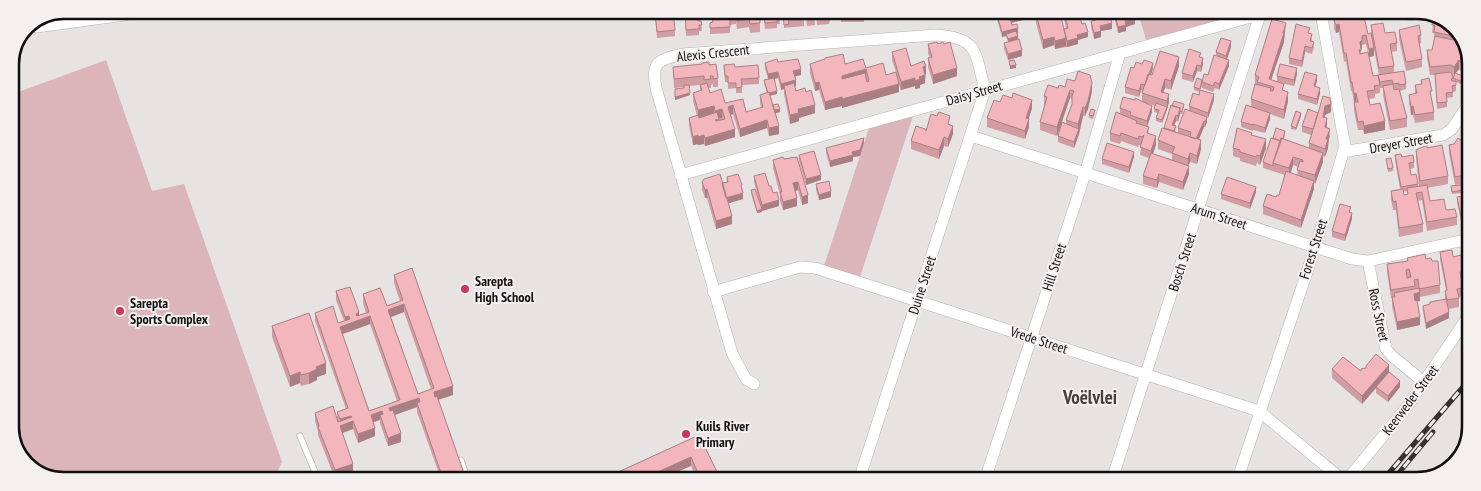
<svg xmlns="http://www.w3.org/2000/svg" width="1481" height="491" viewBox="0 0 1481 491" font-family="'PT Sans Narrow',sans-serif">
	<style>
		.green { fill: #dbb5b9 }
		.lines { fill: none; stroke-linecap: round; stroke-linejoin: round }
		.lane-casing { stroke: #b5b1b2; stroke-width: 7 }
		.street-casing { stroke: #b5b1b2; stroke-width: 12 }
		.highway-casing { stroke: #b5b1b2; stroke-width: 22 }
		.lane { stroke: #fff; stroke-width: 5.5 }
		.street { stroke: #fff; stroke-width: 11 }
		.highway { stroke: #fff; stroke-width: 21 }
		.rail-casing { stroke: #343232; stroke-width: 5 }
		.rail { stroke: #f4f0f0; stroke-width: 3; stroke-dasharray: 9; stroke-linecap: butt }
		.wall { fill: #d19da3; fill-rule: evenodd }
		.shaded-wall { fill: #aa7f84 }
		.building { fill: #f3b6bd; stroke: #aa7f84; fill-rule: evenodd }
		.poi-dot { fill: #c7385c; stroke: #f4f0f0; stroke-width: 2 }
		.labels { text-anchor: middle; stroke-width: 4; stroke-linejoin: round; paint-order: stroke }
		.street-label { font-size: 14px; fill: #111010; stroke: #f4f0f0 }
		.poi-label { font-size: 14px; font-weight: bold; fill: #111010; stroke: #f4f0f0; text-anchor: start }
		.district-label { font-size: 19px; font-weight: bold; fill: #444040; stroke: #f4f0f0 }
		.rim { fill: none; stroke: #111010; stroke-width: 2.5 }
	</style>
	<rect width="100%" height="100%" fill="#e7e3e3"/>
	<path class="green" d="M1138 12H1247L1146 40Z
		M106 60 152 191 184 184 282 462 274 479 47 478 21 460 10 431V95Z
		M913 116 860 277 824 266 869 128Z"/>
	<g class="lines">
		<defs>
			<path id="lane" d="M300 436 318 479
				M461 460 467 479"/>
			<path id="street" d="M1394 13 1416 15
				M971 136 1352 259 1368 261 1460 241 1470 244
				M1343 152 1443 135 1452 129 1471 100
				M680 175 1269 12
				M1368 261 1386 349 1392 356 1425 383
				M713 292 800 267 815 268 1259 411 1344 481
				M754 384 746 379 732 353 656 88C651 61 658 60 683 54L935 35C979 37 975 53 985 90L859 480
				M985 480 1085 174 1120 53
				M1112 480 1260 15
				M1237 481 1315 248 1345 146 1321 13
				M1346 481 1407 407 1469 315"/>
			<path id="highway" d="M36 22 124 10"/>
		</defs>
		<use href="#lane" class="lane-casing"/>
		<use href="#street" class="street-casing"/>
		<use href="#highway" class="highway-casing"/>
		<use href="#lane" class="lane"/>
		<use href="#street" class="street"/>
		<use href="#highway" class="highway"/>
		<defs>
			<path id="rail" d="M1382 481 1469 380
				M1392 481 1433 432"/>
		</defs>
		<use href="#rail" class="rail-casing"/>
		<use href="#rail" class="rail"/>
	</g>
	<path class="wall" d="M711 11H760V32L750 33 749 27 737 29 736 21V24L730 25V33L710 34V23L712 22Z
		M763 11 779 12 780 24H777V28L765 29Z
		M783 11 814 12 815 25 807 26 806 18H804V26L784 28Z
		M816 12H839V16H831L829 24 817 25Z
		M840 12 864 16V22H841Z
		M868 12H881V19L874 20V16H869Z
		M894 12H906V18L894 19Z
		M921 12H938V14L921 16Z
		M947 12H968L967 17 947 16Z
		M970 12H982V18L970 17Z
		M995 12H1022L1023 20 1012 23 1018 33 1017 34 1018 39 1022 56 1008 60 1004 49V43L1008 42 1006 36 1002 37Z
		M1063 12H1078L1082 24 1088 37 1078 40V44L1067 47 1055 49 1054 45 1043 49 1036 23V14L1064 29 1066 28 1063 15Z
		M1093 12H1108L1112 29 1101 31V37L1094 39 1091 27V21L1095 20Z
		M1118 12H1134L1135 24 1126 27V31L1118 33 1115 21V15L1118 14Z
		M655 13 675 30V36L657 38Z
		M685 13 698 21H701L702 31H699V35L686 36Z
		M1428 13H1434L1460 31V32L1456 31 1454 40 1461 45 1462 38 1471 60V68L1463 74 1459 69 1456 73 1465 79 1463 85 1456 82V91L1453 92V97L1447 98V107L1437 109 1435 75H1430L1427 58V50H1432L1434 40V33H1432L1433 23 1428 22ZM1452 74 1454 75 1453 81Z
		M1350 19 1368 34 1371 33V25L1385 33 1397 43V51L1391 52 1394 66V73L1406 84V89L1400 91 1407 118V127L1390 130 1383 95V88H1380V93L1375 94V98L1369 99 1370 105 1385 130 1364 134 1363 130H1358L1354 111V102L1352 91H1351L1346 61 1344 62 1339 32 1336 33 1334 29V21ZM1366 44 1369 57 1374 56V49L1379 75 1373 76 1361 54 1362 45Z
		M1399 30 1421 35V43L1419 44 1422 59V67L1406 71 1399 39Z
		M1286 32 1284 36V42L1271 80 1284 91 1288 101 1284 119 1270 114V119L1265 133 1253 130V131L1241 127V122L1251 107V99L1255 84V75Z
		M1310 33 1314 47 1312 54 1305 52 1302 67 1289 64V58Z
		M928 44 957 76 933 84 928 67V58H930L928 53Z
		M1231 47 1227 59 1229 66 1219 90 1215 88 1213 92 1202 88V86L1200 90 1214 100 1208 118H1207V122L1205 127H1204L1199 139 1201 149 1197 164 1190 162 1188 166 1189 174 1183 190 1159 182 1157 188 1143 184V176L1149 158 1140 155 1141 145H1139L1138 147 1121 141 1120 144 1110 141V133L1120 114V108L1135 100 1142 102V93L1143 91 1141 90 1139 97 1125 93V87L1134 68H1153L1151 75H1152L1179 66 1171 90 1165 88 1163 93 1169 102 1162 123 1156 121V118L1158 113 1154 112 1155 106 1142 102 1152 112 1147 126 1149 134 1156 145 1153 154 1172 160V154L1158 149V140L1164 129 1171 105 1184 107 1182 114H1180L1178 122 1176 121 1174 125 1176 132 1178 133V128L1189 110V106L1199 95V92L1194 90V87L1208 75 1216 56V52Z
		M892 52 911 66 926 74 925 83 920 85V88L915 89V86L901 90 899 85V92L842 108V106L825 110 819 90 815 91 810 73V64H845L866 68 886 75 896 72 892 60Z
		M1201 58 1203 64 1201 72 1197 71 1193 82 1182 79V73Z
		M778 62 801 75 795 76 796 86H795L796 91 806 92 815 113 799 118V121L790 124 784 94V89L781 90 778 78 774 79 777 94 770 96 773 105 780 112 775 113 779 134 769 136 767 128 740 137 733 114 731 115 735 137 705 146 704 144 698 145V144L693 145 689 126V118L697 116 693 101V93L700 91V85L689 86 690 95 675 100V89L684 88V87L674 88 673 67 709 65 718 78V87H713V84L711 85V88H708L710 93 725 103 746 112 761 108 760 103V95L767 93 764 83V80L768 79 765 68V63Z
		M724 65 759 78V84L742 85V93H736V88L728 89V82H725Z
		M1297 74 1294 86 1277 82V76Z
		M1421 80 1432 99 1434 112V120L1415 123 1413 115H1411L1409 103V95L1415 94V85L1421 84Z
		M1317 81 1315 86 1320 93 1317 105 1298 99V94Z
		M1065 87 1092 91 1088 109 1085 116H1083L1079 134 1074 148 1058 142V136L1066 124V120L1072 104V99L1070 98 1057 136 1040 130V122L1045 105H1044V96L1058 88Z
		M1000 102 1032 108 1029 118V127L1025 139 987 127V118Z
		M1318 112H1331L1325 115 1324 117 1330 137 1328 141V148L1325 157 1323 156V162L1315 184 1314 183V189L1301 228 1263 214V206L1279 195 1285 175 1263 168V162L1273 138 1285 133 1284 139 1309 148V143L1311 135 1302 132V126ZM1293 165 1298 167 1297 175 1291 173Z
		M1095 113 1093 119 1089 118V115Z
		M1301 116 1296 130 1291 129V126Z
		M1470 122V194L1466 195 1465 184 1455 185 1449 153V145L1468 144V140L1465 138V130Z
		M950 125 953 134 948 147 944 146 939 159 911 149V141L926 131Z
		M1252 135 1266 148 1260 165 1257 163 1256 166 1240 161V158L1233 156V148Z
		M864 143 860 156 853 157V161L830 167 826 153V148Z
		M1427 148 1448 176V184L1427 188 1430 201 1457 217V225L1427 231 1422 200 1418 201 1423 224V232L1399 237 1396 210H1393L1391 200V191L1400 189 1395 160V155L1414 162V168L1410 169 1411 175 1418 184V186H1419L1416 158V150ZM1407 191V194L1404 195 1403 192Z
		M799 155 821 180 806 185 799 161Z
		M797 157 808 203 802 205 798 190 796 191 797 206 783 210 780 201V195L773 168V160Z
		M1134 157 1129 173 1102 164V159Z
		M1386 159 1393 168V171L1388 172Z
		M754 176 769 186 773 193 779 206 762 211 754 182Z
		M727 177 742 190 743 199 728 203 732 224 716 229 707 198H705L702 190V182L722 183 727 182Z
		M816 184 831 197 819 200 816 190Z
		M1451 186 1462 190V193L1452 194Z
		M751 190 762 212 757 213 751 193Z
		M1256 192 1250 209 1221 199V194Z
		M1470 195V220L1461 222 1457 202V197Z
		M1351 212 1352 219 1345 241 1332 237V231Z
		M1440 252 1453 257 1464 272V280H1462L1463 288V296L1459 297V307L1448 309 1449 318 1426 329 1423 311V306L1430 304 1445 299V291L1446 290 1440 260Z
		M1407 258 1426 259 1440 285V293L1420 297V301H1417L1420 325 1397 330 1392 306V298H1391L1387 272V264L1407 261Z
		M394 275 453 395 438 400 466 479H441L417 412V407L395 415 401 442 388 446 380 423V420L373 422 375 436 358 443 353 429 342 433 353 472 335 479 318 435V431L315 421V413L337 420V412L346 409 315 321V313L338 323 344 321 336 300V291L359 316 366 313 363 303V294L387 306 400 301 394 283ZM404 312 431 389 418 394 391 317ZM370 324 397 401 369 411 342 334Z
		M272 326 326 374 317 377V380L309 384 301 386 300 383 290 387 272 337Z
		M1332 369 1389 372 1400 387 1388 402 1376 393V388L1362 404 1332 378Z
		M699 435 721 480H697L691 466 603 479Z"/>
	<path class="shaded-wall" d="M1023 14V20L1010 23V18Z
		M1135 19V24L1126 27V31L1118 33V27L1125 21Z
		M1112 23V29L1101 31V37L1094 39V33L1100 26Z
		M1286 23 1284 42 1269 86V79Z
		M1339 24V32L1336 33V25Z
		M1018 28V33L1007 36 1006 34V36L1002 37V32Z
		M1455 28 1456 29V31L1454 44V36Z
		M1088 32V37L1078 40V44L1067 47V41L1077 35Z
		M1018 36V39L1008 42V39Z
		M1054 37V45L1043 49V40Z
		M1066 38V46L1055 49V41Z
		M1362 40V48L1360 51V42Z
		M1231 41V47L1226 62V56Z
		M1305 46V52L1302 67V61Z
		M1374 48V56L1369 57V49Z
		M1022 50V56L1008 60V54Z
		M1179 57V66L1171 90V81Z
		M1203 58V64L1201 72V66Z
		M1470 59 1471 68 1463 74V65Z
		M1229 60V66L1219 90V84Z
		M1459 60V69L1454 75V67Z
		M1153 63V68L1146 91V86Z
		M1016 65V68L1010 69V66Z
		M1197 65V71L1193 82V76Z
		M926 66V74L923 75V67Z
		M957 68V76L933 84V75Z
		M1297 68V74L1294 86V80Z
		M801 69V75L793 77V71Z
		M866 69V78L842 84V76Z
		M778 72V78L768 80V74Z
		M925 75V83L920 85V88L915 89V81L919 77Z
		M1317 75V81L1314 91V86Z
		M915 78V86L901 90V82Z
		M1165 79V88L1161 99V92Z
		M796 80V86L785 89 784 86V89L781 90V84Z
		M819 82V90L815 91V83Z
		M1092 83V91L1088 109 1085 116V108Z
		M899 84V92L842 108V99Z
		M1141 84V90L1139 97V91Z
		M1320 88V93L1317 105V99Z
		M1070 90V98L1057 136V127Z
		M777 91V94L768 96V94Z
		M1288 92V101L1284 119V110Z
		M690 93V95L675 100V97Z
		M1356 93V102H1354V94Z
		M1169 94V102L1167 110V101Z
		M1214 94V100L1208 118V113Z
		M842 97V106L825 110V102Z
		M1032 100V108L1026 126V118Z
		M1331 104V112L1325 115 1323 125V117L1325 106Z
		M733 105V114L728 116V107Z
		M815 105V113L799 118V121L790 124V115L798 109Z
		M714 106V114L698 119V110Z
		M1152 106V112L1147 127V121Z
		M1413 106V115H1411V107Z
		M1083 107V116L1079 134 1074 148V142L1078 129V124Z
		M1167 107V110L1162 123V120Z
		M1180 108V114L1178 122V116Z
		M722 109V118L715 119V111Z
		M780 109V112L773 114V111Z
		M1270 113V119L1265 133V128Z
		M1301 113V116L1296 130V128Z
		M1176 115V121L1172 130V125Z
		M1207 117V122L1205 127V122Z
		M1327 118V127L1325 136V127Z
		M1029 119V127L1025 139V131Z
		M767 120V128L740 137V129Z
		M1204 121V127L1196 146V140Z
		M1385 121V130L1364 134V126Z
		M779 126V134L769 136V128Z
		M953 126V134L948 147V139Z
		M735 129V137L705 146V138Z
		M1330 129 1328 148 1325 157 1326 139Z
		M698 135V144L693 145V137Z
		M704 135V144L698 145V137Z
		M1156 136V145L1151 159V151Z
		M944 137V146L939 159V150Z
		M864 138V143L860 156 853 157V161L830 167V161L852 152Z
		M1266 139V148L1260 165V156Z
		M1201 140V149L1197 164V156Z
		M1134 152V157L1129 173V167Z
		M1190 153V162L1188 167V159Z
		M1323 153V162L1315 184V175Z
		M1293 157V165L1289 177V168Z
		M1189 166V174L1183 190V182Z
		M1159 174V182L1157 188V180Z
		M821 175V180L806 185V179Z
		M1314 181V189L1301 228V220Z
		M798 182V190L793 192V183Z
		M1256 187V192L1250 209V203Z
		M707 189V198H705V190Z
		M831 191V197L819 200V195Z
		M743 193V199L726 204V198Z
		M808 195V203L802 205V197Z
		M797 198V206L783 210V202Z
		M779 200V206L762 211V205Z
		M762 209V212L757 213V211Z
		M1352 213V219L1345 241V235Z
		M732 216V224L716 229V221Z
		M1420 292V301L1414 302V294Z
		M404 304V312L388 318V310Z
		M359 312V320L370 316V324L340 335V327L345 325V317L349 316V323L356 314Z
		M1449 312V318L1426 329V323Z
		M1420 317V325L1397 330V322Z
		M326 363V374L317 377V380L309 384V373L316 367Z
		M1389 365V373L1362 404V396Z
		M300 372V383L290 387V376Z
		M1400 381V387L1388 402V396Z
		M453 386V395L434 401V392Z
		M419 398V407L417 403V407L389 417V408Z
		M382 411V419L380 415V420L371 423V415Z
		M351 416V422L353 421V429L340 434V419Z
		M375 428V436L358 443V434Z
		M401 433V442L388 446V438Z
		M691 457V466L661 479H642Z
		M353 464V472L335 479V470Z"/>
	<path class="building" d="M673 11 675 30 657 32 655 13Z
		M712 11H736V18L730 19V27L710 28V23L713 22Z
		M736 11H760V23L750 24 749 19 737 21Z
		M764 11 779 12 780 18 777 19V22L765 23Z
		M783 11H788L789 24 784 25Z
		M789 11 803 12 804 18 789 19Z
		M697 12 698 21H701L702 25H699V29L686 30 685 13Z
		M806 12H814L815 17 807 18Z
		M816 12H830L829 18 817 19Z
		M840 12H864V16L841 17Z
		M874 12H881V14H874Z
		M996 12H1022L1023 14 1010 18 1012 25 1017 24 1018 28 1002 32Z
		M1044 12H1060L1066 38 1055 41 1054 37 1043 40 1036 14Z
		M1064 12H1078L1082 24 1085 23 1088 32 1077 35 1078 38 1067 41 1064 29 1068 28Z
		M1094 12H1108L1112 23 1100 26 1101 31 1094 33 1091 21 1096 20Z
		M1119 12H1134L1135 19 1125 21 1126 25 1118 27 1115 15 1120 14Z
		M1349 13 1350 19 1364 17 1368 34 1371 33 1374 48 1369 49 1366 35 1362 36V40L1360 42 1361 50H1359L1360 54 1368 52 1373 76 1378 75 1380 85 1374 86 1375 90 1367 91 1370 105 1380 103 1385 121 1364 126 1363 121 1358 122 1354 102H1358L1356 93 1354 94 1352 82H1351L1346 53H1344L1339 24 1336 25 1334 21 1339 14Z
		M1428 13H1434L1455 28 1454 36 1434 32 1435 25H1432L1434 15 1428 14Z
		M1272 19 1286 23 1283 33H1284L1269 79 1284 84 1282 90 1288 92 1284 110 1251 99 1255 84 1271 88 1270 91H1273L1274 87 1257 82 1259 77 1255 75Z
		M1383 23 1385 33 1395 32 1397 43 1390 44 1394 66 1379 68 1371 25Z
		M1296 24 1310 28 1308 33 1312 34 1310 41 1314 42 1312 48 1305 46 1302 61 1289 58Z
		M1419 25 1421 35 1418 36 1422 59 1406 62 1399 30Z
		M1016 31 1018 36 1008 39 1006 34Z
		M1435 36 1458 41 1468 53 1470 59 1463 65 1459 60 1454 67 1451 65 1430 67 1427 50H1432Z
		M1221 38 1231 41 1226 56 1216 52Z
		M1462 38 1464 43H1461Z
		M1019 39 1022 50 1008 54 1004 43Z
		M937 42 938 44 943 42 944 44 950 42 957 68 933 75 928 58 932 57 928 44Z
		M906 48 911 66 924 61 926 66 923 67 925 75 919 77 920 79 915 81V78L901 82 892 52Z
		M1189 49 1201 53 1199 57 1203 58 1201 66 1197 65 1193 76 1182 73Z
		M1160 51 1179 57 1171 81 1165 79 1161 92 1169 94 1167 101 1142 93 1148 74 1152 75Z
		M843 54 845 64 863 59 866 68 883 63 886 75 896 72 899 84 842 99V97L825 102 819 82 815 83 810 64 825 59V58ZM866 69 869 81 867 82 865 73 842 79V76Z
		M1214 55 1229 60 1219 84 1215 82 1213 86 1202 82 1204 74 1208 75Z
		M777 59 778 62 798 59 801 69 793 71 796 80 781 84 778 72 768 74 765 63Z
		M1014 60 1016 65 1010 66 1009 61Z
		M1144 60 1153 63 1145 85 1141 84 1139 91 1125 87 1131 67 1134 68 1136 62 1142 64Z
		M709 62V65L716 64 718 78 713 79V76H710L711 79 704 80V76L674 79 673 67 702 64V63Z
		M734 64 735 67 758 65 759 78 741 79 742 87 736 88V83H728V76H725L724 65Z
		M1280 64 1297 68 1294 80 1277 76Z
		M1078 71 1090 75 1092 83 1088 101 1085 108 1083 107 1078 124 1066 120 1072 104V96L1074 91 1070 90 1057 127 1040 122 1047 97 1044 96 1048 85 1058 88 1059 85 1065 87 1067 79 1075 81Z
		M1404 71 1406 84 1399 85V83L1393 84 1392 80 1380 82 1378 75Z
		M1305 72 1317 75 1314 86 1320 88 1317 99 1298 94Z
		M1450 72 1452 74 1453 78 1451 79 1452 81H1456V85L1452 86 1453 92 1446 93 1447 102 1437 103 1435 74Z
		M1455 73 1465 77 1463 82 1453 78Z
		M774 78 777 91 769 93V92L768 93 764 80Z
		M1197 78 1202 80 1200 89 1194 87Z
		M1429 78 1432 91H1430L1434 112 1415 115 1413 106 1411 107 1409 95 1417 93 1415 85 1422 84 1421 80Z
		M707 83 710 93 721 89 725 103 743 99 746 112 763 107 760 95 769 92 779 126 769 128 767 120 740 129 733 105 728 107 735 129 705 138 704 135 698 137V135L693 137 689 118 698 115 699 118 717 112 719 119 715 120 716 121 725 119 722 109 715 111 714 106 698 110 693 93 702 90 700 85Z
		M794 83 796 91 805 88 806 92 811 90 815 105 798 109 799 113 790 115 784 86Z
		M1393 84 1394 90 1399 89 1407 118 1390 121 1383 86Z
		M684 85H689L690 93 675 97V89L684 88Z
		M1200 90 1214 94 1208 113 1189 106 1193 93 1199 95Z
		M1013 93 1032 100 1026 118 1029 119 1025 131 987 118 994 100 1000 102 1003 95 1012 98Z
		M1323 96 1330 98 1331 104 1325 106 1323 117 1327 118 1325 127 1330 129 1326 139H1328L1325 149 1309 143Z
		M1123 97 1135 100V98L1152 106 1147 121 1130 115 1131 112 1120 108Z
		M1174 101 1184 104 1182 112 1180 111V108L1172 106Z
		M1156 103 1167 107 1162 120 1156 118 1159 110 1154 109Z
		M778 104 780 109 774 110 773 105Z
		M1171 105 1180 108 1178 116 1176 115 1172 125 1176 126 1174 131 1164 128Z
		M1246 105 1270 113 1265 128 1253 124V125L1241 122Z
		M1091 109 1095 110 1093 116 1089 115Z
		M1185 109 1207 117 1205 122 1204 121 1196 139 1190 137 1191 132 1178 128Z
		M1308 109 1318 113 1313 129 1302 126Z
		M1296 111 1301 113 1296 128 1291 126Z
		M939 112 950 116 948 124 953 126 948 139 944 137 939 150 911 141 916 126 925 129 926 131 931 114 937 116Z
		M1116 112 1137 121 1136 123 1149 127 1147 133 1156 136 1151 151 1140 147 1144 135 1142 137 1139 136 1138 139 1121 133 1120 136 1110 133Z
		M1062 122 1079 129 1074 142 1058 136Z
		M1470 122V133L1465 130Z
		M1162 128 1201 140 1197 156 1190 153 1188 159 1172 153 1175 147 1158 140Z
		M1237 128 1252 133 1251 135 1266 139 1260 156 1257 155 1256 157 1240 152V150L1233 148Z
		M1276 128 1285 131 1283 139 1281 138V141L1273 138Z
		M864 138 860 150 852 152 853 155 830 161 826 148Z
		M1271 138 1281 141 1273 163V166L1263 162Z
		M1281 138 1323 153 1315 175 1297 170 1300 161 1303 162V160L1293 157 1289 168 1273 163Z
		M1458 138 1470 146V174L1455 177 1449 145 1454 144Z
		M1107 143 1134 152 1129 167 1102 159Z
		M1427 145V148L1442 145 1448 176 1420 181 1416 150Z
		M814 151 821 175 806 179 799 155Z
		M1151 153 1189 166 1183 182 1159 174 1157 180 1143 176Z
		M1401 154 1402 157 1413 155 1414 162 1409 163 1411 175 1416 174 1418 184 1401 187 1395 155Z
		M783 157 784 159 797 157 808 195 802 197 798 182 793 183 797 198 783 202 780 192H782L773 160Z
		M1391 158 1393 168 1388 169 1386 159Z
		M1286 171 1314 181 1301 220 1263 206 1267 194 1276 197 1277 195H1279Z
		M765 173 769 186H771L773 193 777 192 779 200 762 205 754 176Z
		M720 174 732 216 716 221 707 189 705 190 702 182 704 179Z
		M738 174 742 185H741L743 193 726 198 722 183 728 182 727 177Z
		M1227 177 1256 187 1250 203 1221 194Z
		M1470 179V189H1466L1465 180Z
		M829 181 831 191 819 195 816 184Z
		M1427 185 1430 201 1444 199 1446 210 1455 209 1457 217 1427 222 1422 192 1416 193 1423 224 1399 228 1396 201 1393 202 1391 191 1403 189 1404 195 1408 194 1407 188Z
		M1461 185 1462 190 1452 192 1451 186Z
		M755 189 762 209 757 211 751 190Z
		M1470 195V214L1461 216 1457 197Z
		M1340 204 1351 207 1349 212 1352 213 1345 235 1332 231Z
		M1452 250 1453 257 1461 255 1464 272H1460L1463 288 1457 289 1459 298 1447 300 1445 291 1447 290 1440 252Z
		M1425 254 1426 259 1431 258 1432 261H1438L1440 285 1419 289 1418 279 1414 280 1415 286 1391 290 1387 264 1408 261 1407 258ZM1409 269 1411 277 1407 278 1406 270Z
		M412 268 453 386 434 392 435 397 437 396 466 479H443L417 403 420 402 419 398 389 408 390 411 393 410 401 433 388 438 380 415 383 414 382 411 371 415 375 428 358 434 353 421 340 426 353 464 335 470 318 427 319 426 315 413 333 406 338 422 352 417 351 416 340 419 337 412 348 408 315 313 333 306 338 323 350 319 349 316 345 317 336 291 350 287 359 312 356 314 357 316 369 312 363 294 380 288 387 306 403 300 394 275ZM404 304 434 388 418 394 388 310ZM370 316 400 400 369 411 340 327Z
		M1419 288 1420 292 1414 294 1415 301 1417 300 1420 317 1397 322 1392 297H1395L1394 293Z
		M1446 299 1449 312 1426 323 1423 306 1430 304V302Z
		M309 313 326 363 316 367 317 369 309 373 301 375 300 372 290 376 272 326Z
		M1376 354 1389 365 1362 396 1332 369 1343 357 1361 371V369L1366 368V366Z
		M1389 372 1400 381 1388 396 1376 387Z
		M699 435 721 480H701L691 457 642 479H603Z
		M405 474 406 479H391Z
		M667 475 669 479H658Z"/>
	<g class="poi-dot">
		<circle cx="465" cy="289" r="5"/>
		<circle cx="120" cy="311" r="5"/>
		<circle cx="686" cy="434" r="5"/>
	</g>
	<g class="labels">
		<g class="street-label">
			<text transform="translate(713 53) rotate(-6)" y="5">Alexis Crescent</text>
			<text transform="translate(974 93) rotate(-16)" y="5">Daisy Street</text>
			<text transform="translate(1401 143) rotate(-10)" y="5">Dreyer Street</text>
			<text transform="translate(1219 216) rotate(18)" y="5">Arum Street</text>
			<text transform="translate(1313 249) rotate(-72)" y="5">Forest Street</text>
			<text transform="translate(1182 262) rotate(-72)" y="5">Bosch Street</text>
			<text transform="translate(1054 267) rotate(-72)" y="5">Hill Street</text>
			<text transform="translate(922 285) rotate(-72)" y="5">Duine Street</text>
			<text transform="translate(1379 315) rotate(78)" y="5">Ross Street</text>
			<text transform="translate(1039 340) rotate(18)" y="5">Vrede Street</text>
			<text transform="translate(1410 400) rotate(-53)" y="5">Keerweder Street</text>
		</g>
		<g class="poi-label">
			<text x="475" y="286">Sarepta<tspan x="475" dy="16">High School</tspan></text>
			<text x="130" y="308">Sarepta<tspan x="130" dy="16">Sports Complex</tspan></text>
			<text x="696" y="431">Kuils River<tspan x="696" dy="16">Primary</tspan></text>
		</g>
		<g class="district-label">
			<text x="1090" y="404">Voëlvlei</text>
		</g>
	</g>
	<path d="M0 0H1481V491H0ZM64 19H1417A45 45 0 0 1 1462 64V427A45 45 0 0 1 1417 472H64A45 45 0 0 1 19 427V64A45 45 0 0 1 64 19Z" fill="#f4f0f0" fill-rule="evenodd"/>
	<path class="rim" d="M64 19H1417A45 45 0 0 1 1462 64V427A45 45 0 0 1 1417 472H64A45 45 0 0 1 19 427V64A45 45 0 0 1 64 19Z"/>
</svg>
